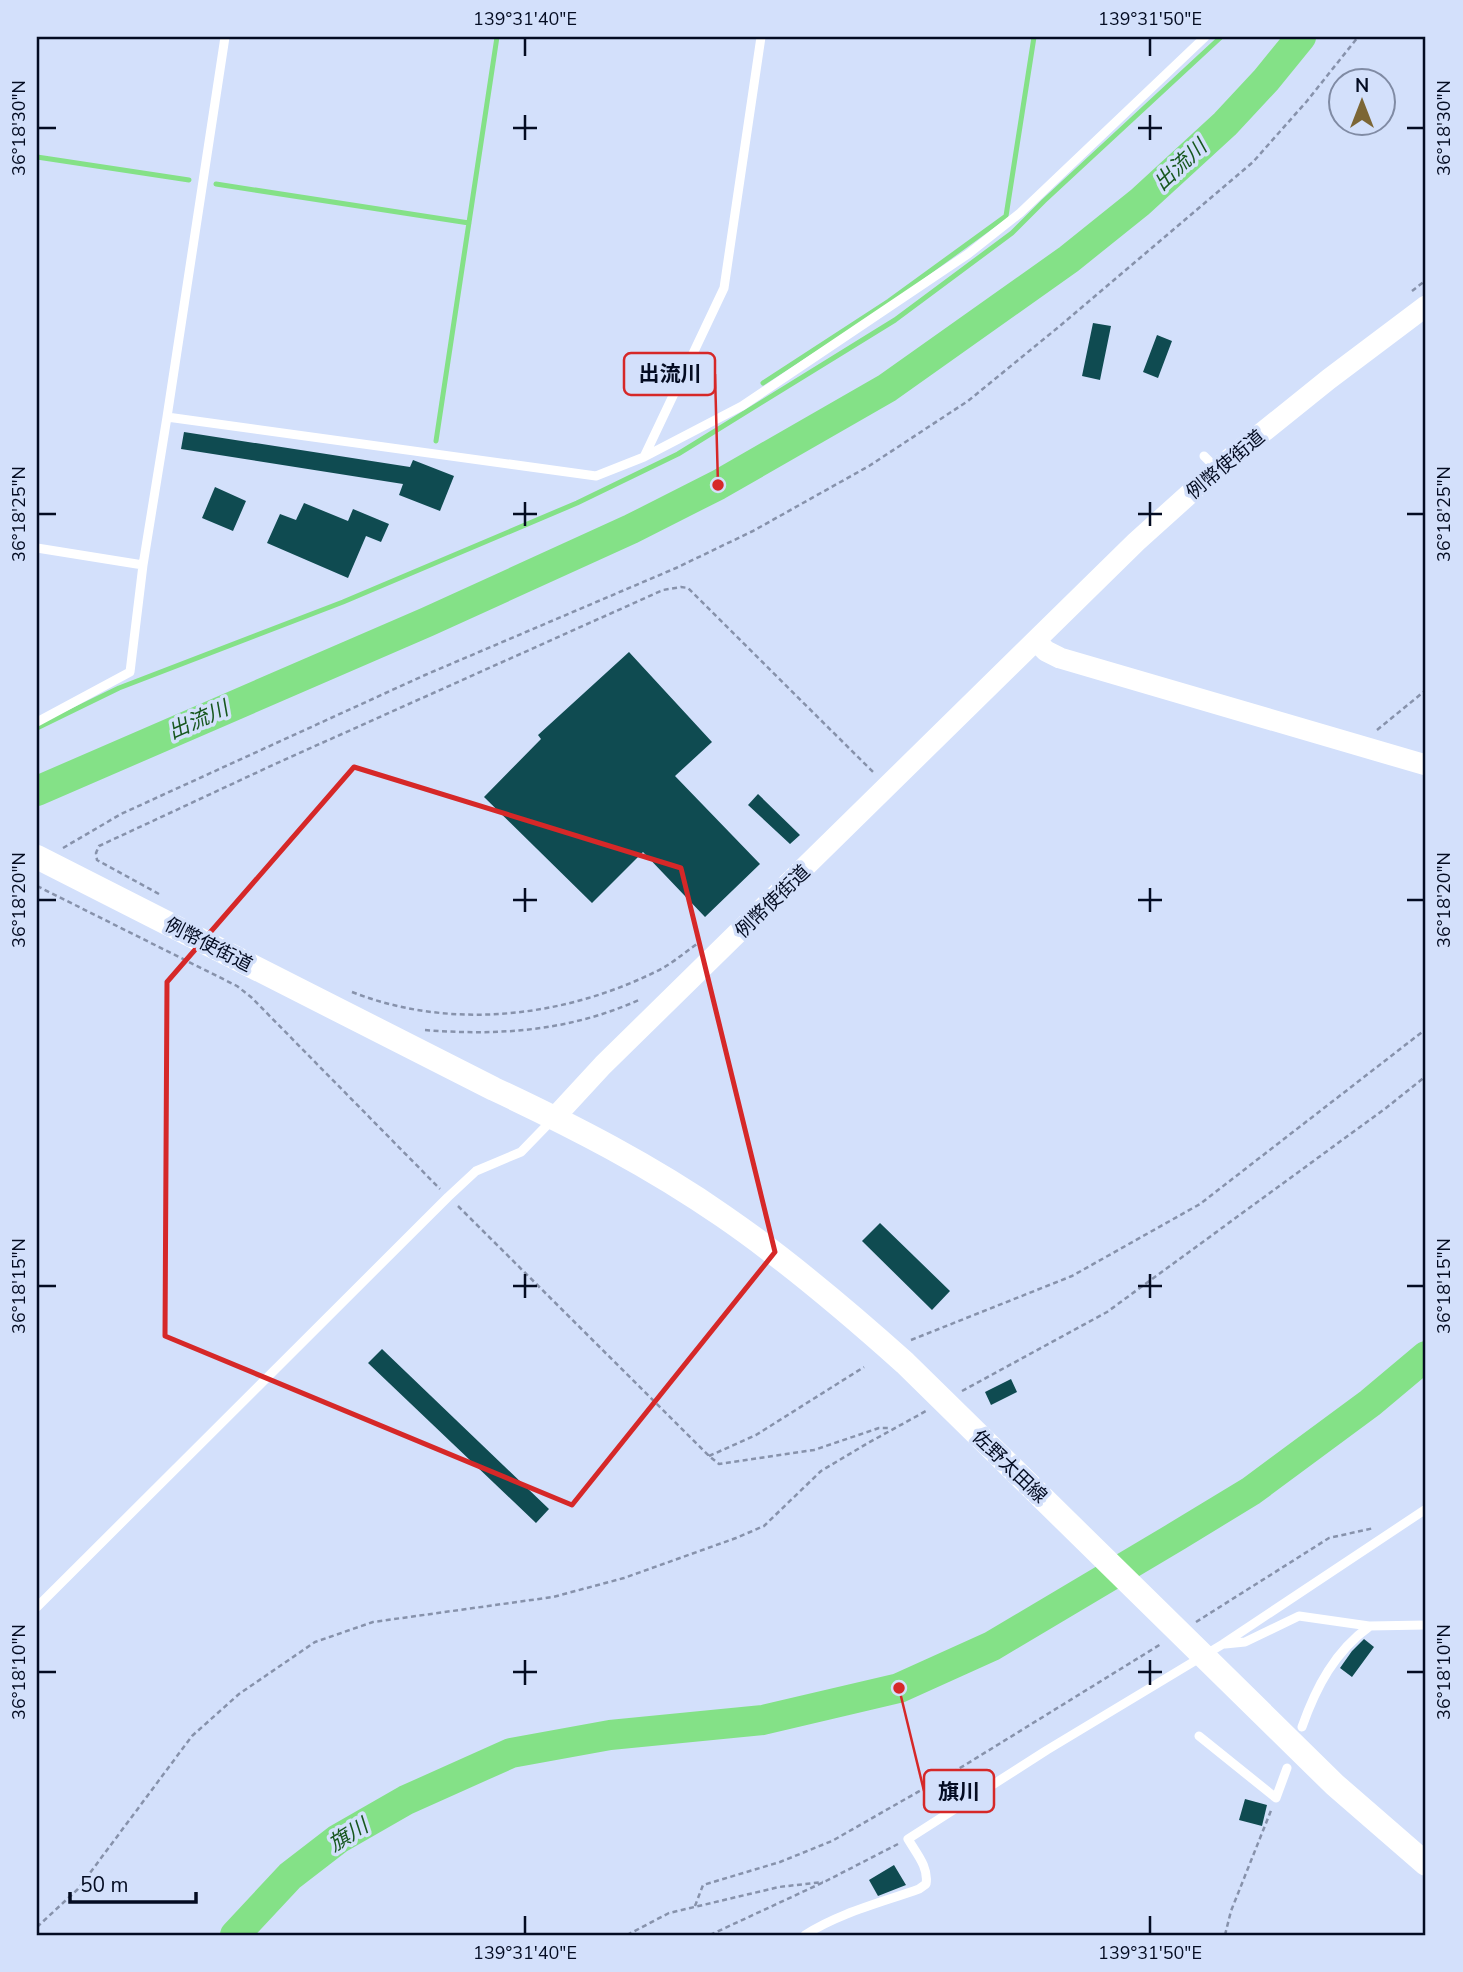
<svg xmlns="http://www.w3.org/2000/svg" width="1463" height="1972" viewBox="0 0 1463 1972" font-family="'Nunito Sans','Noto Sans JP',sans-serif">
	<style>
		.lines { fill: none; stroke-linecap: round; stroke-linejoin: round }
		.stream { stroke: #84e187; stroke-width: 5 }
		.river { stroke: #84e187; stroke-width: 30 }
		.building { fill: #0f4b51 }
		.path { stroke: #8792ab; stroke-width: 2.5; stroke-dasharray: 5 3.5; stroke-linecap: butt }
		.service { stroke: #fff; stroke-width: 9 }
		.tertiary { stroke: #fff; stroke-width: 21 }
		.secondary { stroke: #fff; stroke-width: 24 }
		.marked { fill: none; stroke: #d62828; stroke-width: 5; stroke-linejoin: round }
		.ticks { fill: none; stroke: #040c22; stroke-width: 2.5 }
		.labels { text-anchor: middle; stroke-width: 7; stroke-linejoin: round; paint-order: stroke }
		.street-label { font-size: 19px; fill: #040c22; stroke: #d3e0fb }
		.water-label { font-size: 21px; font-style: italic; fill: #17571e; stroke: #d3e0fb }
		.leader { fill: none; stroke: #d62828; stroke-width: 2.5 }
		.callout-dot { fill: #d62828; stroke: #d3e0fb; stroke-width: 2.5 }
		.callout { fill: #d3e0fb; stroke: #d62828; stroke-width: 2.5 }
		.callout-label { font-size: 21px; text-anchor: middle; font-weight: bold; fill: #040c22 }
		.neatline { fill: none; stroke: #040c22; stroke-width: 2.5 }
		.ticks-label { font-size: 18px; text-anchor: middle; fill: #040c22 }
	</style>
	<rect width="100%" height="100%" fill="#d3e0fb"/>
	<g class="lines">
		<path class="stream" d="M37 157 189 180
			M216 184 469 223
			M763 383 889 301 1006 216 1034 37
			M436 441 497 37
			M37 728 119 688 343 602 577 503 678 454 895 320 1012 233 1044 201 1221 37"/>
		<path class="river" d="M37 791 427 622 631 529 718 485 887 388 1069 259 1140 202 1225 124 1266 80 1301 37
			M235 1935 290 1876 338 1839 406 1800 511 1753 610 1735 763 1720 899 1688 992 1646 1177 1536 1251 1491 1370 1403 1426 1356"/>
	</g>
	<path class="building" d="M1093 323 1111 326 1100 380 1082 376Z
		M1157 335 1172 341 1158 378 1143 372Z
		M184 432 410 467 413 460 454 476 440 511 399 495 403 484 181 449Z
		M215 487 246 501 233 531 202 518Z
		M304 503 348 521 353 509 389 524 381 542 366 536 348 578 267 543 280 514 296 520Z
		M629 652 712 742 675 776 760 864 705 917 643 852 592 903 484 797 541 739 538 735Z
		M758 794 800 835 790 844 748 805Z
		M880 1223 950 1291 932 1310 862 1241Z
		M382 1349 549 1509 536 1523 368 1363Z
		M1011 1379 1017 1392 991 1405 985 1392Z
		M1364 1639 1374 1647 1352 1677 1340 1668 1352 1651Z
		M1245 1799 1267 1805 1262 1826 1239 1820Z
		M894 1865 906 1885 878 1896 869 1880Z"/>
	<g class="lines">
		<path class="path" d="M1412 291 1426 280
			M1377 730 1426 690
			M63 848 121 814 425 675 676 568 753 531 869 466 968 401 1061 325 1253 162 1307 101 1358 37
			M37 886 237 986 251 997 440 1189
			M159 894 97 860 96 853 99 846 275 764 663 590 681 587 688 588 873 772
			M352 992C449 1030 560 1018 653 973 669 966 683 954 698 943
			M425 1030C500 1036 571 1031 641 999
			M458 1206 709 1456 719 1464 814 1450 879 1428H890
			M911 1340 1072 1276 1200 1204 1426 1029
			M962 1391 1107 1312 1386 1108 1426 1076
			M709 1456 756 1435 864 1367
			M1196 1622 1329 1538 1374 1528
			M695 1906 703 1885 780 1862 832 1841 965 1765 1161 1644
			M37 1927 78 1889 192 1736 239 1694 315 1642 373 1622 553 1597 624 1578 736 1538 764 1526 821 1471 868 1443 926 1411
			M627 1935 669 1913 779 1887 823 1882
			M710 1935 826 1881 898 1844
			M1225 1935 1231 1911 1272 1808"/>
		<path class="service" d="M167 417 596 476 644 457 742 406 968 254 1020 213 1205 37
			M1204 456 1216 468
			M644 457 724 288 761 37
			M37 548 143 565
			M37 722 130 672 143 565 167 417 225 37
			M37 1607 448 1197 476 1171 521 1152 553 1119
			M1225 1644 1245 1642 1299 1616 1369 1626 1426 1625
			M1302 1727C1316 1687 1335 1651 1370 1626
			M1199 1736 1276 1798 1287 1768
			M805 1935C839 1913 880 1903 919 1889L926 1884C929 1867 916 1853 908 1839L1047 1750 1223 1644 1426 1509"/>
		<path class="tertiary" d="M1036 641 1046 651 1060 658 1426 765
			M555 1117 603 1065 1136 542 1217 469 1329 379 1426 306"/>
		<path class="secondary" d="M37 857 494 1089C573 1126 651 1166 723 1216 787 1260 847 1311 905 1363L1335 1785 1426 1864"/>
	</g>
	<path class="marked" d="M354 767 681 868 775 1252 572 1505 165 1336 167 982Z"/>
	<path class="ticks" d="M525 38V56M1150 38V56M525 115V140M1150 115V140M38 128H56M513 128H537M1138 128H1162M1407 128H1424M525 502V526M1150 502V526M38 514H56M513 514H537M1138 514H1162M1407 514H1424M525 888V912M1150 888V912M38 900H56M513 900H537M1138 900H1162M1407 900H1424M525 1274V1298M1150 1274V1298M38 1286H56M513 1286H537M1138 1286H1162M1407 1286H1424M525 1660V1685M1150 1660V1685M38 1672H56M513 1672H537M1138 1672H1162M1407 1672H1424M525 1916V1934M1150 1916V1934"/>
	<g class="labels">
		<g class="street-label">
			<text transform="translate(1225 464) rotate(-40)" y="7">例幣使街道</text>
			<text transform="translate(772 901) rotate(-44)" y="7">例幣使街道</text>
			<text transform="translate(209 944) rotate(27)" y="7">例幣使街道</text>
			<text transform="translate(1010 1466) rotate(44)" y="7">佐野太田線</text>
		</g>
		<g class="water-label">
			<text transform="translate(1180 165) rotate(-43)" y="7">出流川</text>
			<text transform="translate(198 720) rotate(-24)" y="7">出流川</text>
			<text transform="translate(348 1835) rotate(-32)" y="7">旗川</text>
		</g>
	</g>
	<path class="leader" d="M718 485L715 374M899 1688L924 1791"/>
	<g class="callout-dot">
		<circle cx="718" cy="485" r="7"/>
		<circle cx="899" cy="1688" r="7"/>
	</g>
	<g class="callout">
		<rect x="624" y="353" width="91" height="42" rx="7"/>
		<rect x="924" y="1770" width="70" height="42" rx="7"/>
	</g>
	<g class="callout-label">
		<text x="670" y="381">出流川</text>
		<text x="959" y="1799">旗川</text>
	</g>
	<rect width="1463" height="1972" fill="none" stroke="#d3e0fb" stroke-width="77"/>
	<g transform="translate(1362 102)"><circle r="33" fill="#d3e0fb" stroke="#808ba4" stroke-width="2"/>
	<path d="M0-5L12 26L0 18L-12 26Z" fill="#7c6635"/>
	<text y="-10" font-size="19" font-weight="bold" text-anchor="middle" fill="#040c22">N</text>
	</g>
	<path d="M70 1892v10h126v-10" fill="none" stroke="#040c22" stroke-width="3.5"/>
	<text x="80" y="1892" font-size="21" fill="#040c22" stroke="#d3e0fb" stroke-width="5" paint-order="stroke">50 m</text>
	<rect x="38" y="38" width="1386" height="1896" class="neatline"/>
	<g class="ticks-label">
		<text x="525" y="25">139°31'40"E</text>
		<text x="1150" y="25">139°31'50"E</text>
		<text transform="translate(19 128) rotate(-90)" y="6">36°18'30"N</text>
		<text transform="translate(1444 128) rotate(-90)" y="6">36°18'30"N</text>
		<text transform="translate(19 514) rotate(-90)" y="6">36°18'25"N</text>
		<text transform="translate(1444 514) rotate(-90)" y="6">36°18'25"N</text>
		<text transform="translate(19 900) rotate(-90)" y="6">36°18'20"N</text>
		<text transform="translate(1444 900) rotate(-90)" y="6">36°18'20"N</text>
		<text transform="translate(19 1286) rotate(-90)" y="6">36°18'15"N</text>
		<text transform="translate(1444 1286) rotate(-90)" y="6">36°18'15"N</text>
		<text transform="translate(19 1672) rotate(-90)" y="6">36°18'10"N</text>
		<text transform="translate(1444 1672) rotate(-90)" y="6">36°18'10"N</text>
		<text x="525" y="1959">139°31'40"E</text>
		<text x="1150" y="1959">139°31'50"E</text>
	</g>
</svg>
